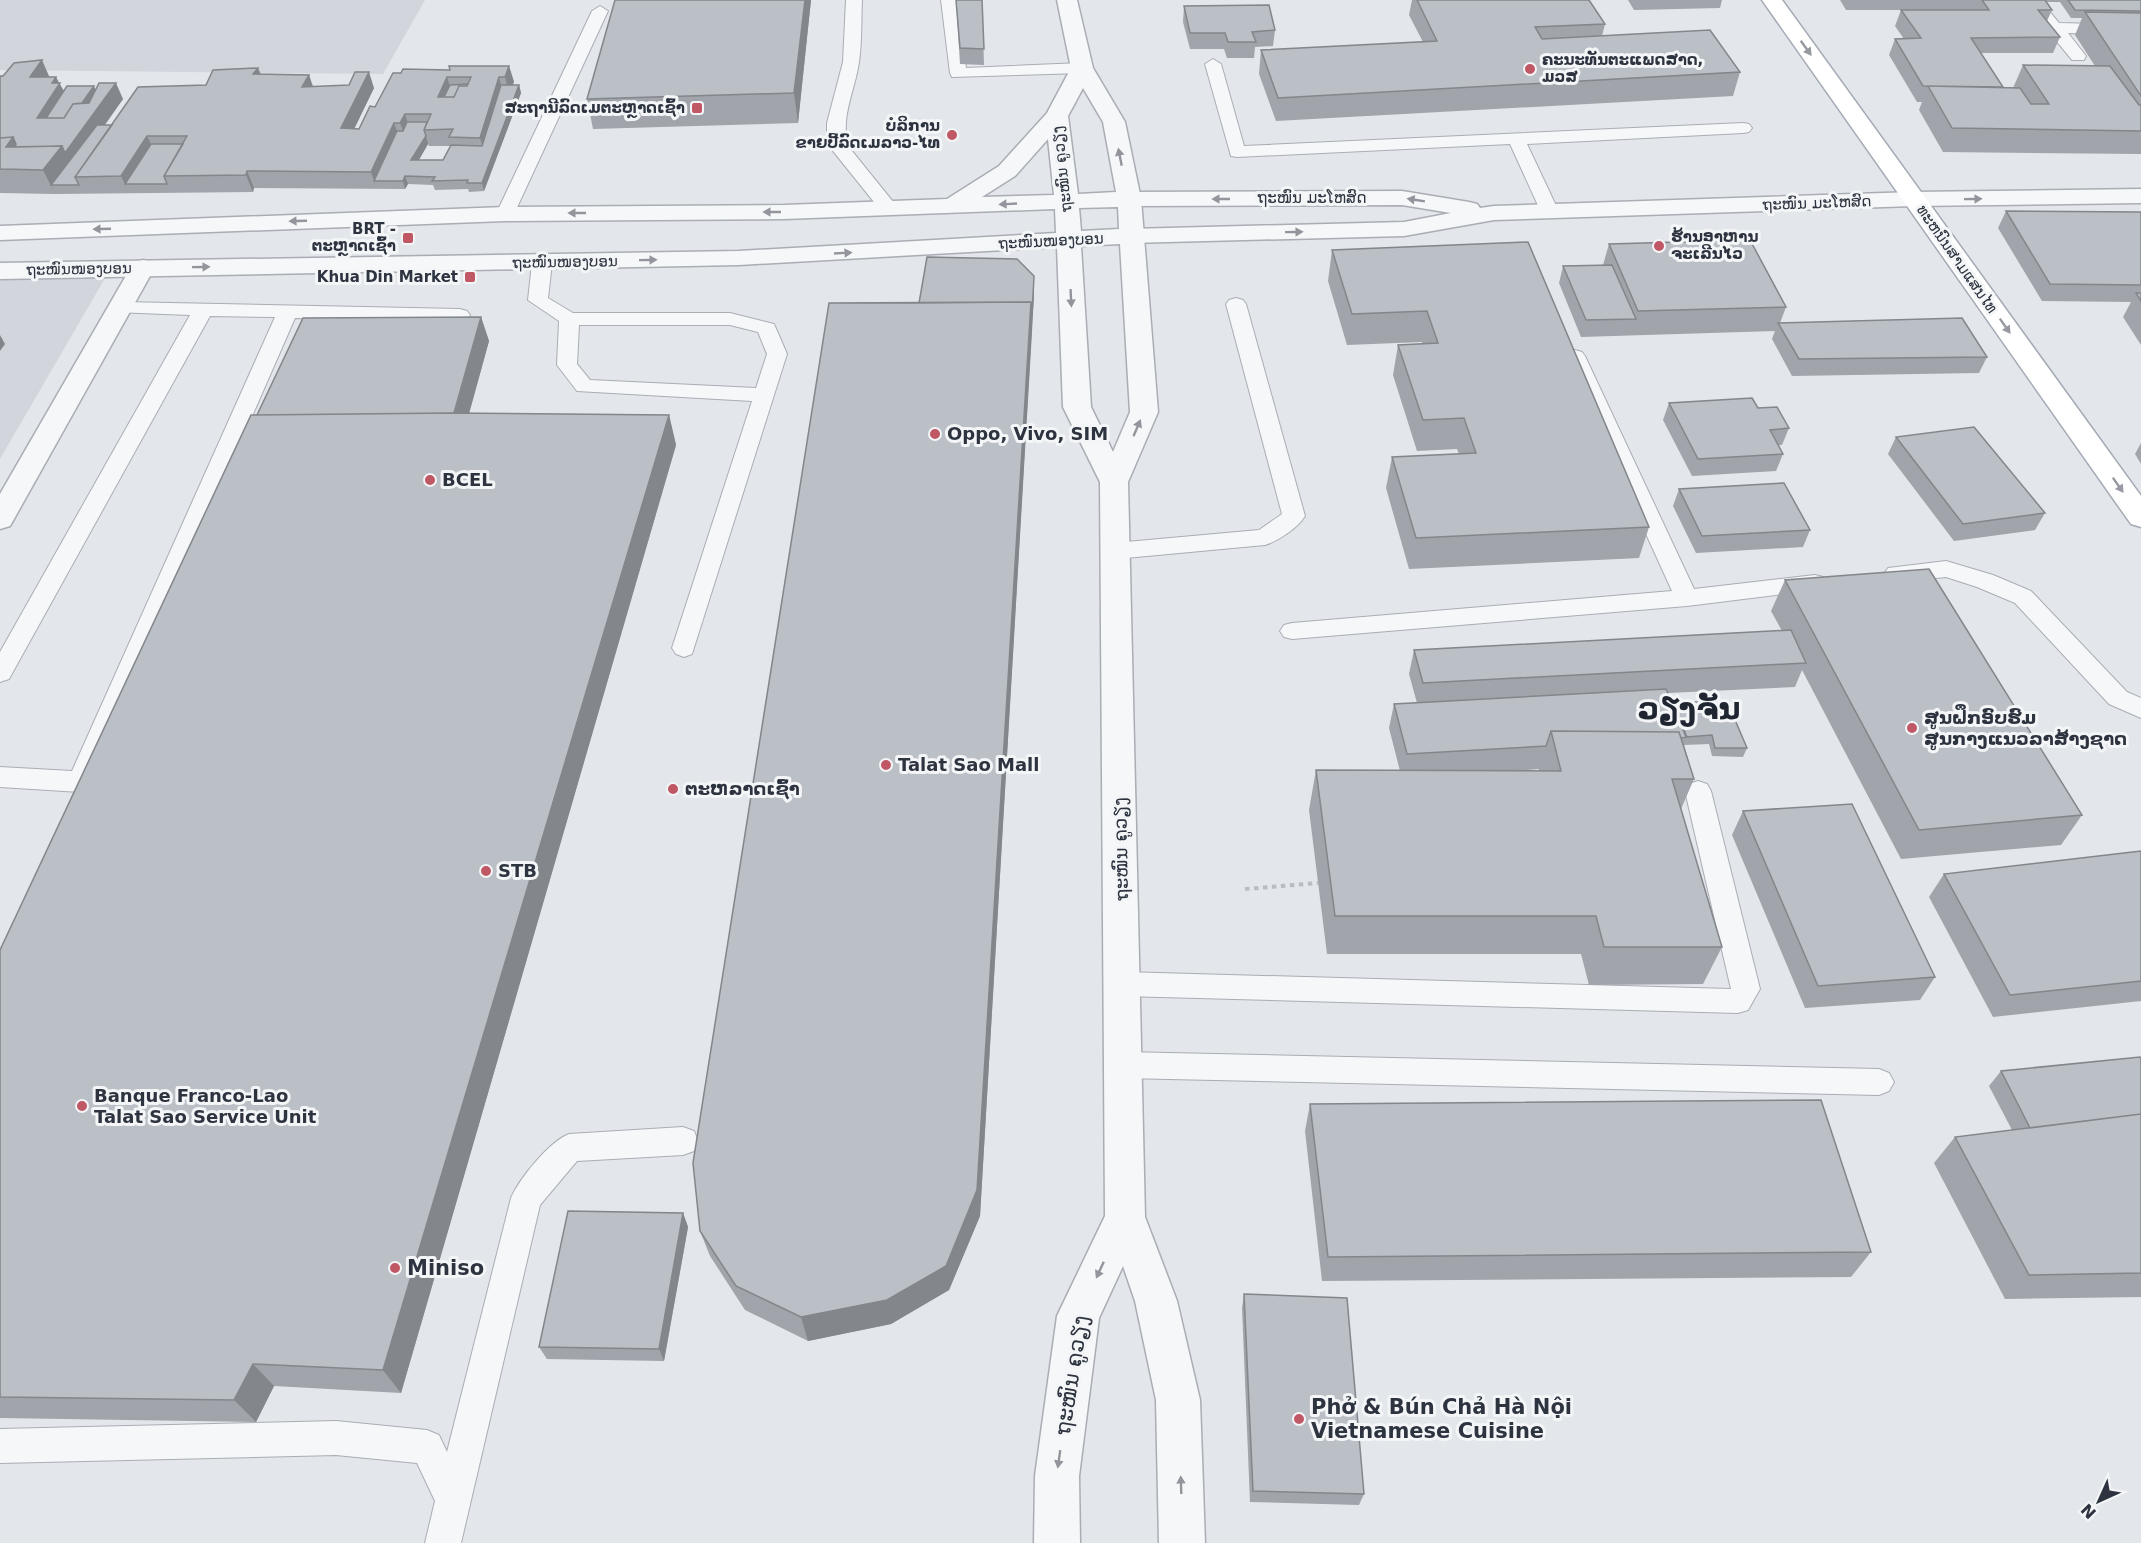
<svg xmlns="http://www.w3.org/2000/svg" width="2141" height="1543" viewBox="0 0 2141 1543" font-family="'DejaVu Sans','Noto Sans Lao',sans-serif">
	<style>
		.built { fill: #d2d5dc }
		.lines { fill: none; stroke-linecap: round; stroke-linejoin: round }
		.service-casing { stroke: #a9adb4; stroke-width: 2 }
		.minor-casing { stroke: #a9adb4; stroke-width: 3 }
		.tertiary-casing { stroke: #a9adb4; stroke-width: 3 }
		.primary-casing { stroke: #a4aab4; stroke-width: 3 }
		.path { stroke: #babcc2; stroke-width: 4; stroke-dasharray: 4.5 4.5; stroke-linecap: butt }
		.service { fill: #f6f7f9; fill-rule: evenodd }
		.minor { fill: #f6f7f9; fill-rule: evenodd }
		.tertiary { fill: #f6f7f9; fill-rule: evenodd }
		.primary { fill: #fff; fill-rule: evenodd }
		.wall { fill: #a1a4aa; fill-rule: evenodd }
		.shaded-wall { fill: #83868b }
		.building { fill: #bbbfc6; stroke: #83868b; stroke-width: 1.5; fill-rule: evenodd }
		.oneway { fill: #969aa0 }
		.oneway2 { fill: #92969c }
		.poi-dot { fill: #c05765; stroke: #f3f5f7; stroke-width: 2 }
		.labels { text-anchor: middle; stroke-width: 6; stroke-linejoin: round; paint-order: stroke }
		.far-poi-label { font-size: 15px; font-weight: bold; fill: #2d3440; stroke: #f3f5f7; text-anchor: end }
		.far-street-label { font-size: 15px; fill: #2d3440; stroke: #f3f5f7 }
		.poi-label { font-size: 18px; font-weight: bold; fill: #2d3440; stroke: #f3f5f7; text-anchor: start }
		.street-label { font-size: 18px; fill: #2d3440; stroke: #f3f5f7 }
		.near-poi-label { font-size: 21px; font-weight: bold; fill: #2d3440; stroke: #f3f5f7; text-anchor: start }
		.near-street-label { font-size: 21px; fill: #2d3440; stroke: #f3f5f7 }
		.town-label { font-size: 30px; font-weight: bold; fill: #1f2531; stroke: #f3f5f7 }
	</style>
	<rect width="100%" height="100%" fill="#e3e6ea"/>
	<path class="built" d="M0 0H425L383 74 0 70Z
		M108 273 0 459V276Z"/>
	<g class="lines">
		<defs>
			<path id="service" d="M846 0H862C861 20 862 42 859 62 855 91 840 117 848 146L898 208 896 212H882L833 151 827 135V123L843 62Z
				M941 0H957L966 68 1082 63 1090 68 1082 73 952 77 950 73Z
				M2023 0H2040L2059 23 2141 25V35L2068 33 2086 56 2084 60H2072Z
				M600 6 608 11 514 214 512 218H498L496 214 592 11Z
				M1213 59 1221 64 1244 146 1743 123 1749 124 1752 128 1749 132 1743 133 1527 144 1559 212 1557 216H1543L1541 212 1510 144 1237 157 1231 156 1205 64Z
				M542 257 549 259 552 263 548 298 573 313H730L774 324 787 354 692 654 684 657 676 654 672 648 752 401 577 391 557 365 559 321 528 300 532 263 535 259ZM579 325H730L758 332 767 354 756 388 590 380 577 364Z
				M1236 298 1243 300 1246 304 1305 516C1298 528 1278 541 1265 545L1115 559 1107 557 1104 551 1107 545 1115 543 1259 530 1282 514 1226 304 1229 300Z
				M121 302 460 309 467 311 470 315 467 319 460 321 295 318 89 789 80 792 0 787V767L72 771 275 317 210 316 9 679 0 682V652L190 315 114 312 111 308 114 304Z
				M1575 350 1582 352 1585 356 1694 589 1815 575 1823 577 1827 583 1823 589 1687 606 1292 639 1284 637 1280 631 1284 625 1292 623 1672 591 1565 356 1568 352Z
				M1946 561 1993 575 2031 591 2127 692 2141 698V718L2109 704 2015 603 1977 587 1946 577 1896 582 1888 580 1884 574 1888 568Z
				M1698 781 1707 784 1711 791 1760 989 1748 1010 1738 1013 1123 996 1113 992 1109 984 1113 976 1123 972 1731 989 1685 791 1689 784Z
				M1123 1052 1879 1069 1889 1073 1894 1082 1889 1091 1879 1095 1123 1078 1113 1074 1108 1065 1113 1056Z
				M683 1127 694 1131 698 1141 694 1151 683 1155 577 1161 540 1205 461 1543H425L435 1501 417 1463 336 1455 0 1463V1429L336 1421 427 1430 439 1435 447 1452 511 1198C519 1179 550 1141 569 1134Z"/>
			<path id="minor" d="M2141 189V203L1914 206 1494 220 1404 236 1130 243 1121 241 1118 236 1121 231 1130 229 1404 222 1451 213 1402 205 1129 206 1121 204 1117 199 1121 194 1129 192 1402 191 1469 202 1477 204 1480 208 1494 206 1914 192Z
				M143 260 152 262 155 267 14 519 10 526 0 529V494L131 267 134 262Z"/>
			<path id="tertiary" d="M1057 0H1077L1093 68 1125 122 1141 199 1158 412 1128 482 1145 1217 1177 1301 1200 1400 1205 1543H1159L1156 1400 1135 1301 1123 1266 1099 1318 1079 1476 1080 1543H1034L1035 1476 1057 1316 1105 1216 1100 482 1063 407 1057 247 739 265 0 279V263L739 251 1056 233 1055 209 784 219 505 221 0 240V226L505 207 784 205 947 199 999 166 1047 113 1071 68ZM1083 88 1103 122 1116 192 1078 194 1068 116ZM1048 139 1054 195 982 197 1015 176ZM1118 207 1119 229 1081 231 1079 208ZM1120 244 1130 412 1113 452 1091 407 1081 246Z"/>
			<path id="primary" d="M1762 0H1782L2141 496V527L2131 524Z"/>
		</defs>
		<use href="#service" class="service-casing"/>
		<use href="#minor" class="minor-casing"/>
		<use href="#tertiary" class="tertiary-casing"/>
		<use href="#primary" class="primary-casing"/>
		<path class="path" d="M1245 889 1318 883"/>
		<use href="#service" class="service"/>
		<use href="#minor" class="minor"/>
		<use href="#tertiary" class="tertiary"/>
		<use href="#primary" class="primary"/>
	</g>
	<path class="wall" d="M811 0 798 123 593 129 587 99Z
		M956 0H982L984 65 960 64Z
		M1412 0H1589L1605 24 1602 36 1740 72 1733 96 1276 121 1259 74 1261 50 1423 42 1409 15Z
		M1628 0H1722L1720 8 1634 10Z
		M1840 0H2141V154L1943 152 1919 110 1922 102H1917L1889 55 1895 39H1904L1895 26 1901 10H1906H1846ZM2046 2H2060L2071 18H2082L2075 35 2095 66 2023 65 2013 88 2003 87 1981 53H2053L2060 37 2047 21 2052 10Z
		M1184 6 1275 30 1273 46 1255 47 1254 58H1227L1224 49H1190L1183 22Z
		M509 66 514 82 512 85H519L521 93 484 191 469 192 468 189 435 190 433 185 408 184 405 189 254 188 253 192 55 194 0 193V76H49V77L59 83 64 91 96 90 123 99 105 125H112L206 85 258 68 261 74 309 75 313 86 374 88 354 128 359 129 401 73ZM428 144 429 146H451L443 160H419Z
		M2006 211 2141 212V345L2123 317 2131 302 2042 301 1998 228Z
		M1528 242 1649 527 1639 558 1409 569 1386 488 1392 457 1459 454 1457 449 1417 451 1393 375 1398 345 1422 344V342L1347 345 1328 281 1332 250Z
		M1609 244 1786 307 1780 323 1987 357 1979 373 1792 376 1772 339 1775 331 1581 337 1559 283 1563 266 1603 265Z
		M1034 292 980 1216 949 1290 891 1324 808 1341 745 1310 710 1256 700 1231 919 303Z
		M481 317 489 341 469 413 669 415 676 445 401 1393 274 1386 256 1422 0 1418V950L257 415Z
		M1669 403 1758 408 1789 428 1782 445H1779L1783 454 1776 471 1692 476 1663 420Z
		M1896 437 2045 513 2035 530 1954 541 1888 454Z
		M2141 443V464L2135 454Z
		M1679 489 1810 530 1803 547 1696 553 1673 506Z
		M1785 580 2082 815 2061 845 1901 859 1802 670 1795 687 1668 693 1672 703 1747 748 1743 757 1712 756 1709 744 1684 745 1694 779 1681 809 1722 947 1703 984 1589 985 1581 954H1327L1309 810 1316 770 1400 771 1389 728 1394 704 1417 703 1409 674 1414 650 1782 631 1771 611ZM1539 769 1538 771H1514Z
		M1743 811 1935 977 1920 1000 1805 1008 1732 835Z
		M2141 851V1001L1993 1017 1929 897 1944 874Z
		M2141 1059V1297L2005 1299 1934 1163 1955 1137 2012 1130 1989 1086 2001 1071Z
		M1310 1104 1871 1252 1851 1277 1322 1281 1305 1131Z
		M683 1213 688 1227 664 1361 547 1359 539 1347Z
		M1244 1294 1364 1494 1359 1505 1250 1502 1242 1308Z"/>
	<path class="shaded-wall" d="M805 0H811L798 123 794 93Z
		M42 60 49 76 38 94 30 77Z
		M509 66 514 82 509 93 505 77Z
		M258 68 264 84 253 74Z
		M369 72 374 88 347 144 341 128Z
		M309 75 314 91 302 87Z
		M56 77 68 99 50 126 37 118 52 83Z
		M447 77 452 93 446 105 438 97Z
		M499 77 503 93 485 154 480 138Z
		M116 83 123 99 73 169 51 185 55 194 43 170 62 146Z
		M519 85 521 93 484 191 482 183Z
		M94 86 97 94 68 126Z
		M405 114 410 130 406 139 400 123Z
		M394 123 400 139 374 181 377 189 371 172Z
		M147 136 155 152 125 184 129 193 121 176Z
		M426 136 428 144 414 168 411 160Z
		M13 137 21 154H10L18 170 6 147Z
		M247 171 254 188 253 192 246 175Z
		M405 176 408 184 405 189 403 181Z
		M1034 276V292L1032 332 980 1216 949 1290 891 1324 808 1341 801 1317Z
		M481 317 489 341 461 443 453 419Z
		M0 335 5 344 0 351Z
		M669 415 676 445 401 1393 383 1370Z
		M683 1213 688 1227 664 1361 659 1349Z
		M253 1364 274 1386 256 1422 234 1400Z"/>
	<path class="building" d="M615 0H805L794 93 587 99Z
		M956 0H982L984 49 960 48Z
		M1417 0H1589L1605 24 1535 27 1542 39 1710 30 1740 72 1278 98 1261 50 1437 41Z
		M1982 0H2045L2052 10H2038L2060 37 1971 38 2003 87 1923 86 1895 39 1921 38 1901 10H1989Z
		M2068 0H2141V11L2075 10Z
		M1269 5 1275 30 1252 32 1256 42H1228L1225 33H1190L1184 6Z
		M2085 12 2141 13V96Z
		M42 60 30 77H56L52 83H60L37 118H64L73 104 89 103 99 83H116L65 153 62 146 15 147 16 144 13 137 0 138V76H3L14 63Z
		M2023 65 2110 66 2139 105H2141V131L1952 128 1928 86 2020 88 2031 104H2049Z
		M449 66H509L505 77H499L480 138 449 137 453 129 424 130 431 114H405L400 123H394L371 172 247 171 246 175 164 176 187 136H147L121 176 75 177 138 87 206 85 213 70 258 68 253 74 309 75 302 87 349 85 355 72H369L341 128 359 129 370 106 375 107 393 73H401L403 69 450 70ZM447 77H471L467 86H459L454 97H438Z
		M468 84 467 86H459L454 97H444L450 85Z
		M501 85H519L482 183H467L468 180 432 181 435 177 405 176 403 181H374L397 131H403L407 122H427L424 130 426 136 411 160H443L451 145 482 146Z
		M67 86H94L82 103 73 104 64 118H46Z
		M97 125H112L75 177 79 185H51Z
		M13 137 6 147 62 146 43 170 0 169V138Z
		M151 144H183L164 176 167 184H125Z
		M2006 211 2141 212V285L2050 284Z
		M1750 240 1786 307 1638 311 1609 244Z
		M1528 242 1649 527 1416 538 1392 457 1476 453 1464 418 1423 420 1398 345 1438 343 1427 311 1352 314 1332 250Z
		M927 257 1017 259 1034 276 1032 316 1031 302 919 303Z
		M1612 265 1636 319 1586 320 1563 266Z
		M2136 293H2141V301Z
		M1031 302 977 1190 946 1266 887 1300 801 1317 736 1286 700 1231 693 1163 829 303Z
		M481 317 454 413 257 415 303 318Z
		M1962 318 1987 357 1799 359 1778 323Z
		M1752 398 1758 408 1777 407 1789 428 1770 430 1783 454 1698 459 1669 403Z
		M450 413 669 415 383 1370 253 1364 234 1400 0 1397V950L251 415Z
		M1974 427 2045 513 1963 524 1896 437Z
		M1784 483 1810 530 1702 536 1679 489Z
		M1929 569 2082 815 1919 830 1785 580Z
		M1791 630 1806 663 1423 683 1414 650Z
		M1666 689 1687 737 1681 738 1679 732 1551 731 1546 746 1407 754 1394 704Z
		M1727 701 1747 748H1715L1712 735 1686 737 1672 703Z
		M1551 731 1679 732 1694 779H1672L1722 947H1604L1596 916H1335L1316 770 1561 771Z
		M1852 804 1935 977 1818 986 1743 811Z
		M2141 851V981L2010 995 1944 874Z
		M2140 1057 2141 1059V1114L2030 1128 2001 1071Z
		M1821 1100 1871 1252 1328 1257 1310 1104Z
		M2141 1114V1273L2029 1275 1955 1137Z
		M568 1211 683 1213 659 1349 539 1347Z
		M1244 1294 1347 1298 1364 1494 1253 1491Z"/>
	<defs><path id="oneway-solid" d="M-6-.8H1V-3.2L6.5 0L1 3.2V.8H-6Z" transform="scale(1.5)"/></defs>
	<g class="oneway">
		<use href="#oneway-solid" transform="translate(1806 48) rotate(54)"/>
		<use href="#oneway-solid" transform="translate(2005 326) rotate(55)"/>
		<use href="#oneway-solid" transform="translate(2118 485) rotate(55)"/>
	</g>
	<g class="oneway2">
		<use href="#oneway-solid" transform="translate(1120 157) rotate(-101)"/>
		<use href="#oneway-solid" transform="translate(1221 199) rotate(180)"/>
		<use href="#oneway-solid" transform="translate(1973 199) rotate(-1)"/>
		<use href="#oneway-solid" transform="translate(1416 200) rotate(-171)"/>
		<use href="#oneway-solid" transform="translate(1008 204) rotate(177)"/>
		<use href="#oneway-solid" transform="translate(772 212) rotate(180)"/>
		<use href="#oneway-solid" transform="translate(577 213) rotate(180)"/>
		<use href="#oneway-solid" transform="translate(298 221) rotate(178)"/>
		<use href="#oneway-solid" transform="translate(102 229) rotate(178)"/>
		<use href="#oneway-solid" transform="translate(1294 232) rotate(-1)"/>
		<use href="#oneway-solid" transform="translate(843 253) rotate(-3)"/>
		<use href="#oneway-solid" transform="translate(648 260) rotate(-1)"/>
		<use href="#oneway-solid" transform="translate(201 267) rotate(-1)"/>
		<use href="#oneway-solid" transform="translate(1071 298) rotate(87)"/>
		<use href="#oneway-solid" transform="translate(1137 428) rotate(-67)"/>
		<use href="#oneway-solid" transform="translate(1100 1270) rotate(115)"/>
		<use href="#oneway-solid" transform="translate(1059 1459) rotate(98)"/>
		<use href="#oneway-solid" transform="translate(1181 1485) rotate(-92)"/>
	</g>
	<g class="poi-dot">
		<circle cx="1530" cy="69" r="6"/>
		<rect x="691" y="102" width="12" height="12" rx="3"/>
		<circle cx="952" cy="135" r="6"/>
		<rect x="402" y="232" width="12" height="12" rx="3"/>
		<circle cx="1659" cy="246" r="6"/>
		<rect x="464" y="271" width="12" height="12" rx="3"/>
		<circle cx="935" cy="434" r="6"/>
		<circle cx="430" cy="480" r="6"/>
		<circle cx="1912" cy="728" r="6"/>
		<circle cx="886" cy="765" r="6"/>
		<circle cx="673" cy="789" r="6"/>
		<circle cx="486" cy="871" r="6"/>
		<circle cx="82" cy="1106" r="6"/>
		<circle cx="395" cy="1268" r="6"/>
		<circle cx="1299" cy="1419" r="6"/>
	</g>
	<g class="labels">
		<g class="far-poi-label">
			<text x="1542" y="65" text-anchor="start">ຄະນະທັນຕະແພດສາດ,<tspan x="1542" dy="17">ມວສ</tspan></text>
			<text x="685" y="113">ສະຖານີລົດເມຕະຫຼາດເຊົ້າ</text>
			<text x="940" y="131">ບໍລິການ<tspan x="940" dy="17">ຂາຍປີ້ລົດເມລາວ-ໄທ</tspan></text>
			<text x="396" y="234">BRT -<tspan x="396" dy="17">ຕະຫຼາດເຊົ້າ</tspan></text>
			<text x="1671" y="242" text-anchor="start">ຮ້ານອາຫານ<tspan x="1671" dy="17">ຈະເລີນໄວ</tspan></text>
			<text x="458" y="282">Khua Din Market</text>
		</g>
		<g class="far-street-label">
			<text transform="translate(1062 169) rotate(-96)" y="5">ຖະໜົນ ຄູວຽງ</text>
			<text x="1312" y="203">ຖະໜົນ ມະໂຫສົດ</text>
			<text transform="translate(1817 203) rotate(-2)" y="5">ຖະໜົນ ມະໂຫສົດ</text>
			<text transform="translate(1051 241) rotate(-3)" y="5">ຖະໜົນໜອງບອນ</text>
			<text transform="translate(1957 259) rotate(55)" y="5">ທະຫນົນສາມແສນໄທ</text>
			<text transform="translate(565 262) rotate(-1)" y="5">ຖະໜົນໜອງບອນ</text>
			<text transform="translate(79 269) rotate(-1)" y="5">ຖະໜົນໜອງບອນ</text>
		</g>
		<g class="poi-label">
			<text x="947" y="440">Oppo, Vivo, SIM</text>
			<text x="442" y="486">BCEL</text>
			<text x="1924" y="724">ສູນຝຶກອົບຮົມ<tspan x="1924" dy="21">ສູນກາງແນວລາສ້າງຊາດ</tspan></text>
			<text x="898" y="771">Talat Sao Mall</text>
			<text x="685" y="795">ຕະຫລາດເຊົ້າ</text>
			<text x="498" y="877">STB</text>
			<text x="94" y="1102">Banque Franco-Lao<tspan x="94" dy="21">Talat Sao Service Unit</tspan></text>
		</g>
		<g class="street-label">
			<text transform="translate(1121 849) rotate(-91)" y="6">ຖະໜົນ ຄູວຽງ</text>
		</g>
		<g class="near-poi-label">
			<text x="407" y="1275">Miniso</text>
			<text x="1311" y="1414">Phở &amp; Bún Chả Hà Nội<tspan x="1311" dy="24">Vietnamese Cuisine</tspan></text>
		</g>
		<g class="near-street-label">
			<text transform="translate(1072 1375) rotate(-81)" y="7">ຖະໜົນ ຄູວຽງ</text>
		</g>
		<g class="town-label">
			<text x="1689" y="719">ວຽງຈັນ</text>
		</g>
	</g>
	<g transform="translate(2099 1501) rotate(225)" stroke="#f3f5f7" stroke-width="4.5" paint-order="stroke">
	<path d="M0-4.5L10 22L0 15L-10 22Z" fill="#2d3440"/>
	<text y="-9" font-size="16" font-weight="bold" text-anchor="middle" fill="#2d3440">N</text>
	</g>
</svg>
